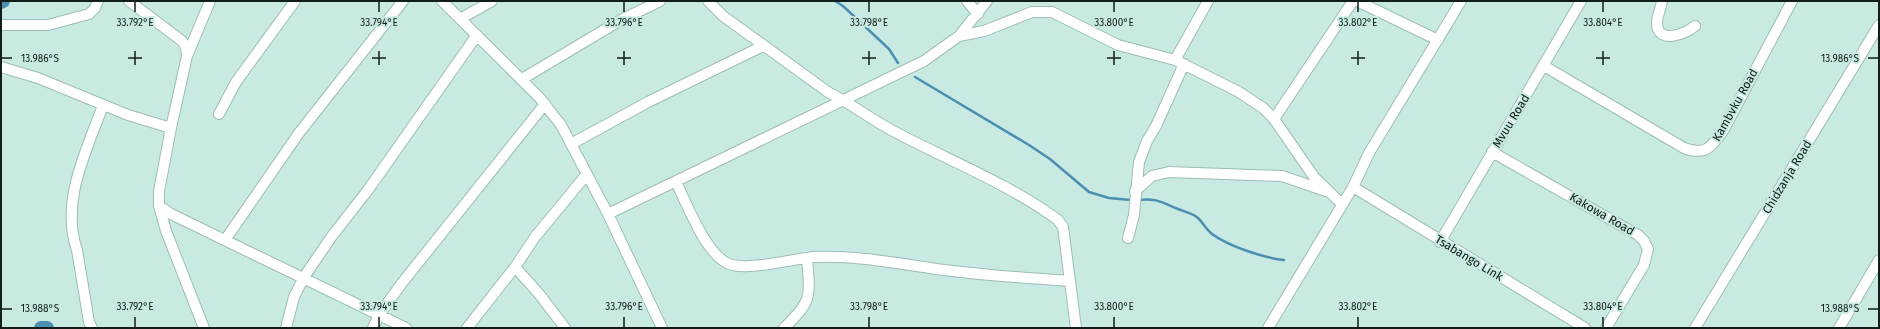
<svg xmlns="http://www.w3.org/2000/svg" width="1880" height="329" viewBox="0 0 1880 329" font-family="'Fira Sans',sans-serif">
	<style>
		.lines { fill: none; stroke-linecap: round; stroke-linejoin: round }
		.stream { stroke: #4b8fb2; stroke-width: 2.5 }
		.river { stroke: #4b8fb2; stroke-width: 14 }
		.minor-casing { stroke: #9dbdb5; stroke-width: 12 }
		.minor { stroke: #fff; stroke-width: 10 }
		.ticks { fill: none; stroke: #101d1a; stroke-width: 1.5 }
		.labels { text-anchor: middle; stroke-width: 4; stroke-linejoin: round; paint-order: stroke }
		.street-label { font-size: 12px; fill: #101d1a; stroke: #c9eae2 }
		.ticks-label { font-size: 10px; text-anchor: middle; fill: #101d1a; stroke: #c9eae2; stroke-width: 4; stroke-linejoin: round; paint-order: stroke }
	</style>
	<rect width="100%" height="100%" fill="#c9eae2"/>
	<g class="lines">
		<path class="stream" d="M835 1 843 6 889 49 898 63
			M915 77 1029 145 1050 159 1089 192 1109 198 1131 200
			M1138 200C1157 198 1161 202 1178 209 1185 212 1192 213 1198 218 1203 223 1206 229 1212 234 1228 246 1264 258 1284 260"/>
		<path class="river" d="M1 2 3 1
			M41 328H47"/>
		<defs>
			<path id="minor" d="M129 1 182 41 186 47 187 56 171 128 159 191V206L171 214 406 328
				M442 1 539 97 561 125 608 214 662 328
				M708 1 723 16 828 92C852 104 873 121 897 133 950 161 1009 184 1058 220L1063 227 1076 328
				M967 1 978 14
				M1357 1 1438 40
				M1662 1C1661 8 1657 16 1657 23 1657 45 1686 34 1695 26
				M460 19 492 1
				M1 25H48L89 14 95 8 98 1
				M959 36 984 31 1032 12H1052L1118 45 1175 60 1239 92 1263 108 1274 119 1314 177 1342 204
				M187 56 210 1
				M1175 60 1208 1
				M1544 66 1684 148C1706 156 1711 147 1723 131L1792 1
				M1 67 38 78 128 115 171 128
				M522 79 621 20 660 1
				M219 114 236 82 295 1
				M1274 119 1353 1
				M571 144 648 102 763 46
				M1492 152 1638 235 1644 241 1648 249 1644 265 1606 328
				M676 182C687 204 706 255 729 264 747 271 793 259 813 257 854 255 896 263 936 269 980 275 1025 278 1069 281
				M1353 187 1585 328
				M1135 191 1152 176 1169 172 1282 176 1326 191
				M159 206 166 231 204 328
				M608 214 924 61 959 36 987 1
				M1128 238 1134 215 1139 162 1147 141 1156 126 1184 64
				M225 240 299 133 403 1
				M1440 242 1581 1
				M515 267 540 295 565 328
				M92 328 89 322 77 250C60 201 87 150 103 105
				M286 328 294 297 304 277 332 236 368 190 477 35
				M373 328 379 315 402 283 545 104
				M467 328 515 267 535 237 587 174
				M784 328C813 300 810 297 807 258
				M1268 328 1353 187 1369 153 1461 1
				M1695 328 1879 25
				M1839 328 1879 260"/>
		</defs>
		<use href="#minor" class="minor-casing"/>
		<use href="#minor" class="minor"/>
	</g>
	<path class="ticks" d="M135 2V12M379 2V12M624 2V12M869 2V12M1114 2V12M1358 2V12M1603 2V12M135 51V65M379 51V65M624 51V65M869 51V65M1114 51V65M1358 51V65M1603 51V65M2 58H12M128 58H142M372 58H386M617 58H631M862 58H876M1107 58H1121M1351 58H1365M1596 58H1610M1868 58H1878M2 309H12M1868 309H1878M135 317V327M379 317V327M624 317V327M869 317V327M1114 317V327M1358 317V327M1603 317V327"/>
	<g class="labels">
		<g class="street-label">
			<text transform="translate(1735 105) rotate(-61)" y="4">Kambvku Road</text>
			<text transform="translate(1511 121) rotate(-59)" y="4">Mvuu Road</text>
			<text transform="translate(1787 177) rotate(-59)" y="4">Chidzanja Road</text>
			<text transform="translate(1602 214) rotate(30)" y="4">Kakowa Road</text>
			<text transform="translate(1469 258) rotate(31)" y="4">Tsabango Link</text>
		</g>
	</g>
	<g class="ticks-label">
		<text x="135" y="26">33.792°E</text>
		<text x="379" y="26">33.794°E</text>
		<text x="624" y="26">33.796°E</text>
		<text x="869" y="26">33.798°E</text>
		<text x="1114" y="26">33.800°E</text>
		<text x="1358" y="26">33.802°E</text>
		<text x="1603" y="26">33.804°E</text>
		<text x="40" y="62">13.986°S</text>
		<text x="1840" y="62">13.986°S</text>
		<text x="135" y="310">33.792°E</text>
		<text x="379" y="310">33.794°E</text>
		<text x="624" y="310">33.796°E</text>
		<text x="869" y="310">33.798°E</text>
		<text x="1114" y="310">33.800°E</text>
		<text x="1358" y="310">33.802°E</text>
		<text x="1603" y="310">33.804°E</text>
		<text x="40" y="312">13.988°S</text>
		<text x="1840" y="312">13.988°S</text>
	</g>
	<rect width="1880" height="329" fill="none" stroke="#101d1a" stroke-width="4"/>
</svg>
